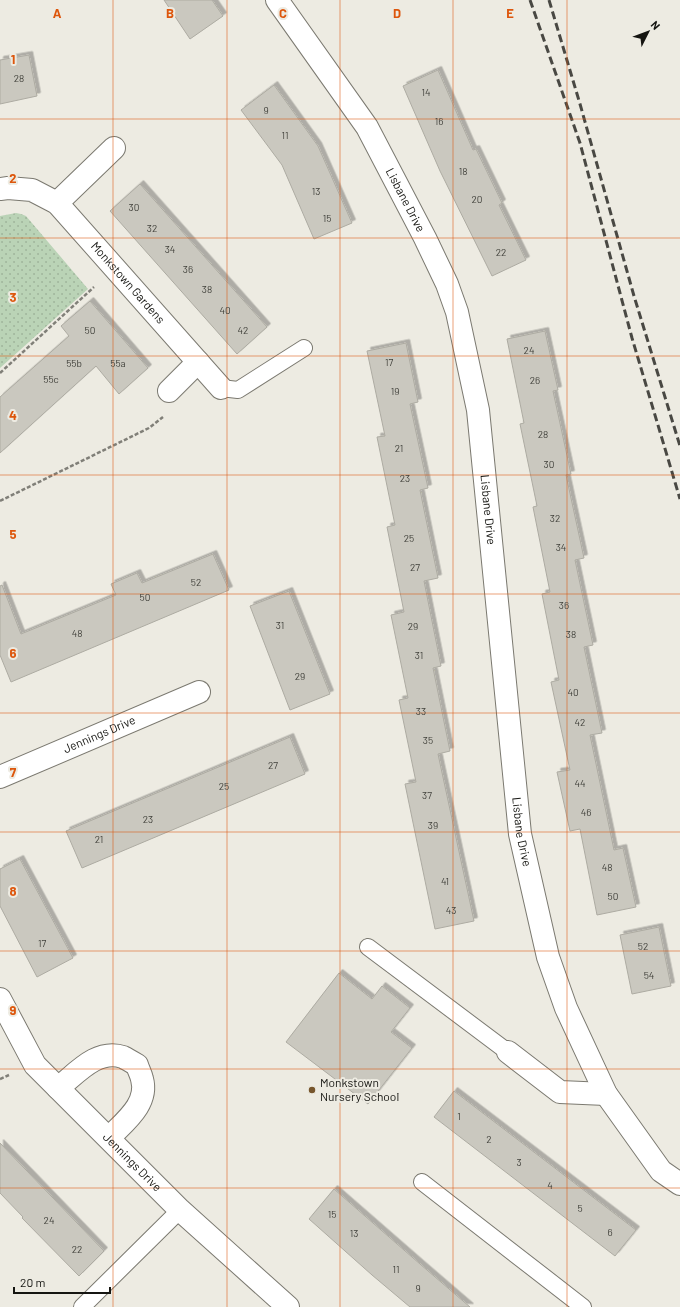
<svg xmlns="http://www.w3.org/2000/svg" width="680" height="1307" viewBox="0 0 680 1307" font-family="Barlow,sans-serif">
	<style>
		.grass { fill: url(#grass-dots) }
		.building { fill: #cac8bf; stroke: #adaba2; filter: url(#shadow) }
		.lines { fill: none; stroke-linecap: round; stroke-linejoin: round }
		.lane-casing { stroke: #7b7970; stroke-width: 18 }
		.street-casing { stroke: #7b7970; stroke-width: 24 }
		.path { stroke: #807f78; stroke-width: 2.5; stroke-dasharray: 4 2; stroke-linecap: butt }
		.lane { stroke: #fff; stroke-width: 16 }
		.street { stroke: #fff; stroke-width: 22 }
		.rail { stroke: #494843; stroke-width: 3; stroke-dasharray: 8 4; stroke-linecap: butt }
		.grid { fill: none; stroke: #dd560c; stroke-width: 1; stroke-opacity: 0.55 }
		.poi-dot { fill: #76552c; stroke: #edebe2; stroke-width: 1.5 }
		.labels { text-anchor: middle; stroke-width: 4; stroke-linejoin: round; paint-order: stroke }
		.number-label { font-size: 10px; fill: #42423c }
		.street-label { font-size: 12px; fill: #151511; stroke: #edebe2 }
		.poi-label { font-size: 12px; fill: #151511; stroke: #edebe2; text-anchor: start }
		.grid-label { font-size: 13px; text-anchor: middle; font-weight: bold; fill: #dd560c; stroke: #edebe2; stroke-width: 4; stroke-linejoin: round; paint-order: stroke }
	</style>
	<defs>
		<pattern id="grass-dots" width="8" height="8" patternUnits="userSpaceOnUse"><rect width="8" height="8" fill="#bad3b6"/><path d="M2 2h.1M6 6h.1" fill="none" stroke="#9fb49b" stroke-width="1.8" stroke-linecap="round"/></pattern>
		<filter id="shadow"><feDropShadow dx="3.5" dy="-3.5" stdDeviation="0" flood-color="#0004"/></filter>
	</defs>
	<rect width="100%" height="100%" fill="#edebe2"/>
	<path class="grass" d="M16 213 21 214 26 216 88 289 0 368V216Z"/>
	<path class="building" d="M164 0H212L223 16 190 39Z
		M29 55 37 96 0 104V60Z
		M438 70 473 150 476 149 502 203 499 205 526 260 492 276 440 171 403 86Z
		M274 85 318 146 352 223 314 239 282 165 241 110Z
		M140 184 267 327 237 354 110 211Z
		M90 301 148 368 119 394 96 366 0 453V397L69 336 61 326Z
		M545 331 558 390 553 391 571 474 566 475 584 558 575 560 593 645 584 647 602 733 590 735 614 850 623 848 636 907 597 915 580 829 570 831 557 772 570 770 551 682 559 680 542 594 550 592 533 507 537 506 520 424 524 423 507 339Z
		M406 343 418 402 410 404 428 488 420 490 438 578 424 581 441 666 433 668 450 751 438 754 474 921 435 929 405 784 416 782 399 700 408 698 391 615 404 612 387 527 395 525 377 437 385 436 367 351Z
		M213 554 229 590 11 682 0 655V586L2 585 21 634 116 595 111 584 137 573 142 583Z
		M289 591 330 694 290 710 250 606Z
		M290 737 305 774 82 868 66 831Z
		M20 859 73 958 37 977 0 906V869Z
		M659 927 671 986 632 994 620 935Z
		M339 973 372 999 382 986 410 1008 391 1032 412 1048 368 1104 286 1042Z
		M454 1091 636 1230 615 1256 434 1117Z
		M0 1143 104 1251 79 1276 22 1218 23 1217 0 1193Z
		M334 1189 420 1264 470 1307H410L372 1275 309 1219Z"/>
	<g class="lines">
		<defs>
			<path id="lane" d="M221 388 238 390 304 348
				M368 947 508 1052
				M422 1182 583 1307
				M82 1307 180 1210"/>
			<g id="street">
				<path id="s1" d="M277 0 367 127 425 238 447 284 457 312 478 410 520 834 548 957 566 1008 606 1094 661 1171 680 1184"/>
				<path id="s2" d="M0 189 8 188 32 190 57 203 221 388"/>
				<path d="M57 203 114 148"/>
				<path d="M169 391 198 362"/>
				<path id="s3" d="M0 777 199 692"/>
				<path id="s4" d="M0 999 35 1065 180 1210 288 1307"/>
				<path d="M508 1052 560 1092 606 1094"/>
				<path d="M58 1088C76 1074 97 1048 123 1057 127 1059 132 1062 137 1065 138 1069 141 1074 142 1079 149 1104 124 1122 109 1138"/>
			</g>
		</defs>
		<use href="#lane" class="lane-casing"/>
		<use href="#street" class="street-casing"/>
		<path class="path" d="M0 373 94 287
			M0 501 149 428 163 417
			M0 1079 9 1075"/>
		<use href="#lane" class="lane"/>
		<use href="#street" class="street"/>
		<path class="rail" d="M530 0 580 143 632 338 680 499
			M549 0 580 104 634 296 680 446"/>
	</g>
	<path class="grid" d="M113 0V1307M227 0V1307M340 0V1307M453 0V1307M567 0V1307M0 119H680M0 238H680M0 356H680M0 475H680M0 594H680M0 713H680M0 832H680M0 951H680M0 1069H680M0 1188H680"/>
	<circle class="poi-dot" cx="312" cy="1090" r="4"/>
	<g class="labels">
		<g class="number-label">
			<text x="19" y="82">28</text>
			<text x="426" y="96">14</text>
			<text x="266" y="114">9</text>
			<text x="439" y="125">16</text>
			<text x="285" y="139">11</text>
			<text x="463" y="175">18</text>
			<text x="316" y="195">13</text>
			<text x="477" y="203">20</text>
			<text x="134" y="211">30</text>
			<text x="327" y="222">15</text>
			<text x="152" y="232">32</text>
			<text x="170" y="253">34</text>
			<text x="501" y="256">22</text>
			<text x="188" y="273">36</text>
			<text x="207" y="293">38</text>
			<text x="225" y="314">40</text>
			<text x="90" y="334">50</text>
			<text x="243" y="334">42</text>
			<text x="529" y="354">24</text>
			<text x="389" y="366">17</text>
			<text x="74" y="367">55b</text>
			<text x="118" y="367">55a</text>
			<text x="51" y="383">55c</text>
			<text x="535" y="384">26</text>
			<text x="395" y="395">19</text>
			<text x="543" y="438">28</text>
			<text x="399" y="452">21</text>
			<text x="549" y="468">30</text>
			<text x="405" y="482">23</text>
			<text x="555" y="522">32</text>
			<text x="409" y="542">25</text>
			<text x="561" y="551">34</text>
			<text x="415" y="571">27</text>
			<text x="196" y="586">52</text>
			<text x="145" y="601">50</text>
			<text x="564" y="609">36</text>
			<text x="280" y="629">31</text>
			<text x="413" y="630">29</text>
			<text x="77" y="637">48</text>
			<text x="571" y="638">38</text>
			<text x="419" y="659">31</text>
			<text x="300" y="680">29</text>
			<text x="573" y="696">40</text>
			<text x="421" y="715">33</text>
			<text x="580" y="726">42</text>
			<text x="428" y="744">35</text>
			<text x="273" y="769">27</text>
			<text x="580" y="787">44</text>
			<text x="224" y="790">25</text>
			<text x="427" y="799">37</text>
			<text x="586" y="816">46</text>
			<text x="148" y="823">23</text>
			<text x="433" y="829">39</text>
			<text x="99" y="843">21</text>
			<text x="607" y="871">48</text>
			<text x="445" y="885">41</text>
			<text x="613" y="900">50</text>
			<text x="451" y="914">43</text>
			<text x="42" y="947">17</text>
			<text x="643" y="950">52</text>
			<text x="649" y="979">54</text>
			<text x="459" y="1120">1</text>
			<text x="489" y="1143">2</text>
			<text x="519" y="1166">3</text>
			<text x="550" y="1189">4</text>
			<text x="580" y="1212">5</text>
			<text x="332" y="1218">15</text>
			<text x="49" y="1224">24</text>
			<text x="610" y="1236">6</text>
			<text x="354" y="1237">13</text>
			<text x="77" y="1253">22</text>
			<text x="396" y="1273">11</text>
			<text x="418" y="1292">9</text>
		</g>
		<g class="street-label">
			<text dy="4" stroke="none"><textPath href="#s1" startOffset="238">Lisbane Drive</textPath></text>
			<text dy="4" stroke="none"><textPath href="#s2" startOffset="167">Monkstown Gardens</textPath></text>
			<text dy="4" stroke="none"><textPath href="#s1" startOffset="562">Lisbane Drive</textPath></text>
			<text dy="4" stroke="none"><textPath href="#s3" startOffset="108">Jennings Drive</textPath></text>
			<text dy="4" stroke="none"><textPath href="#s1" startOffset="886">Lisbane Drive</textPath></text>
			<text dy="4" stroke="none"><textPath href="#s4" startOffset="212">Jennings Drive</textPath></text>
		</g>
		<g class="poi-label">
			<text x="320" y="1087">Monkstown<tspan x="320" dy="14">Nursery School</tspan></text>
		</g>
	</g>
	<g class="grid-label">
		<text x="57" y="18">A</text>
		<text x="170" y="18">B</text>
		<text x="283" y="18">C</text>
		<text x="397" y="18">D</text>
		<text x="510" y="18">E</text>
		<text x="13" y="64">1</text>
		<text x="13" y="183">2</text>
		<text x="13" y="302">3</text>
		<text x="13" y="420">4</text>
		<text x="13" y="539">5</text>
		<text x="13" y="658">6</text>
		<text x="13" y="777">7</text>
		<text x="13" y="896">8</text>
		<text x="13" y="1015">9</text>
	</g>
	<g transform="translate(648 32) rotate(48)" stroke="#edebe2" stroke-width="3" paint-order="stroke">
	<path d="M0-3L7 15L0 10L-7 15Z" fill="#151511"/>
	<text y="-6" font-size="11" font-weight="bold" text-anchor="middle" fill="#151511">N</text>
	</g>
	<path d="M14 1287v6h96v-6" fill="none" stroke="#151511" stroke-width="2"/>
	<text x="20" y="1287" font-size="12" fill="#151511" stroke="#edebe2" stroke-width="3" paint-order="stroke">20 m</text>
</svg>
